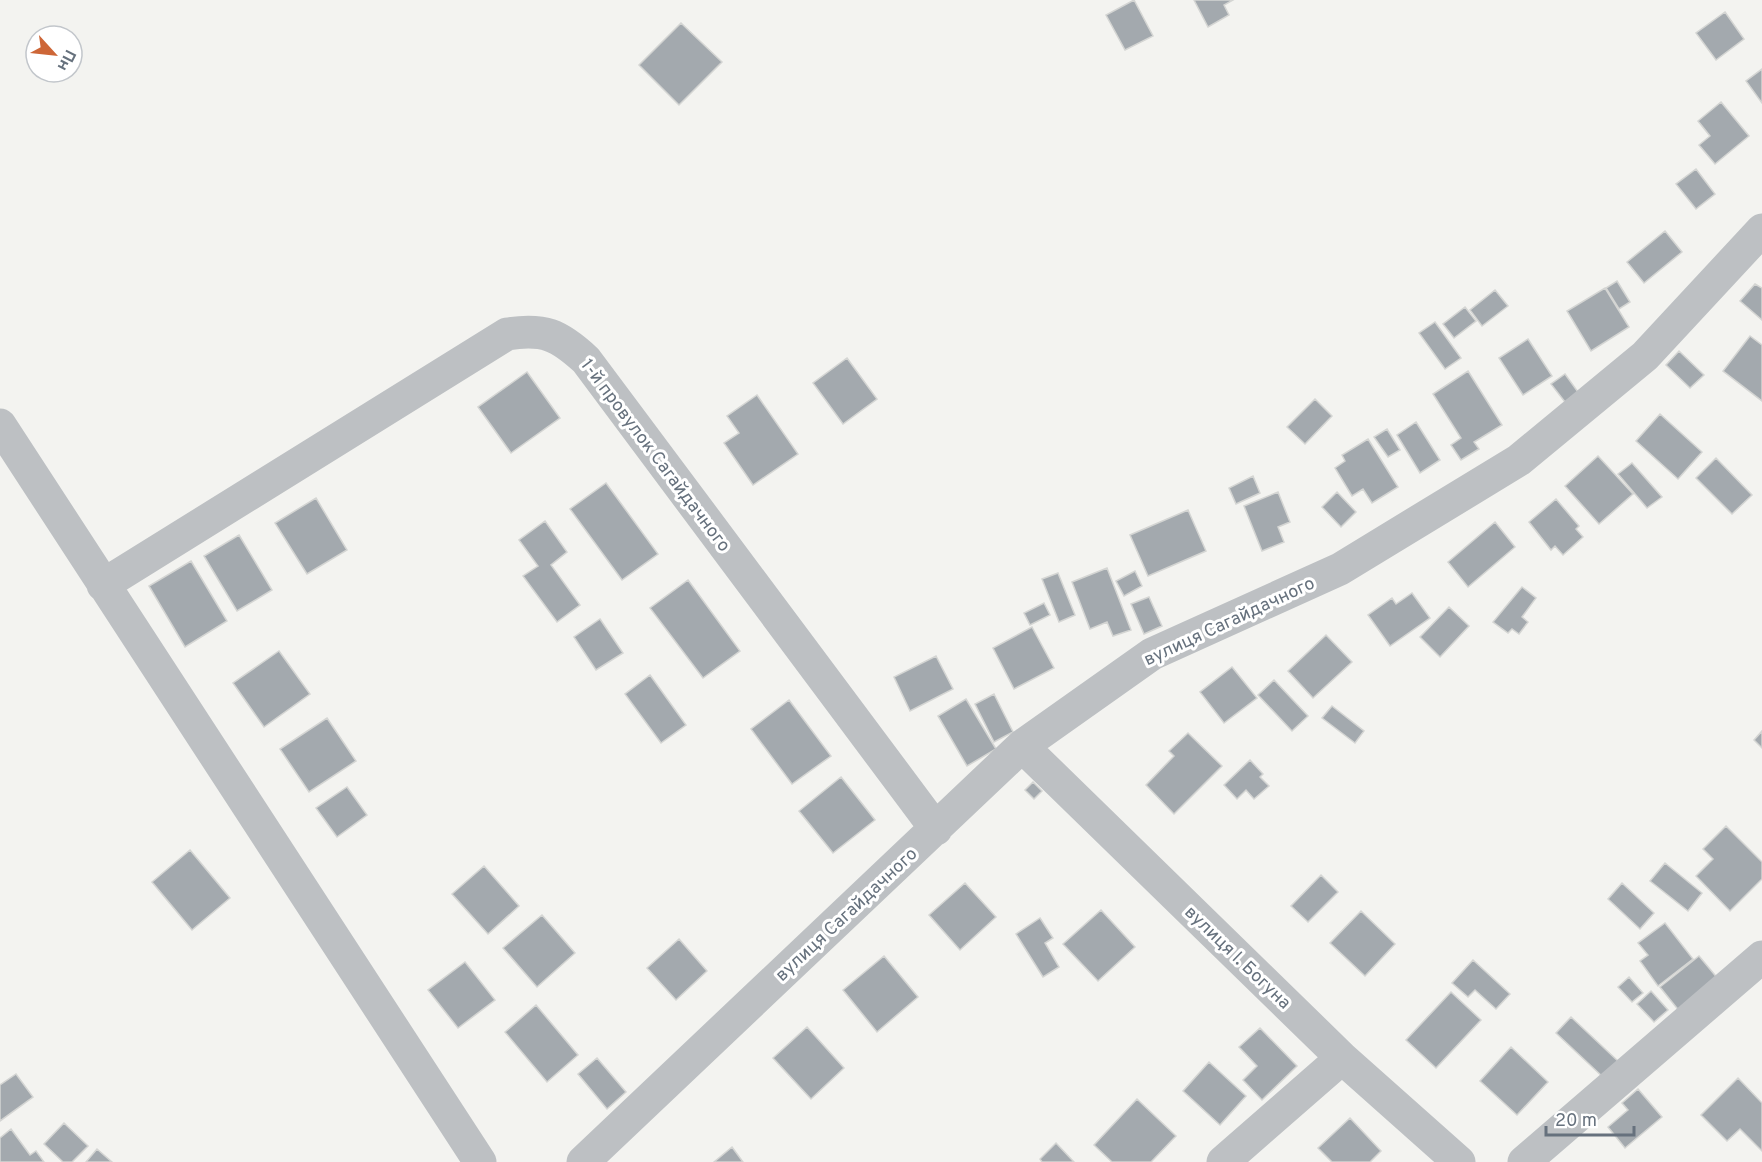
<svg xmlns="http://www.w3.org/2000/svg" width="1762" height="1162" viewBox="0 0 1762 1162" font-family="Overpass,sans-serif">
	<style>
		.building { fill: #a3a9ae; stroke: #d4d5d3; stroke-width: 1.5 }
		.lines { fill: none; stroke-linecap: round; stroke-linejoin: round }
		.minor { stroke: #bdc0c3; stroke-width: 33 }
		.labels { text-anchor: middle; stroke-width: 6; stroke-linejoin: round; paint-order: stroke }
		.street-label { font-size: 18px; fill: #66717d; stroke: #fff }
	</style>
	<rect width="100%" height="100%" fill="#f3f3f0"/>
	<path class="building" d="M1134 0 1153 36 1125 50 1106 15Z
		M1194 0H1233L1224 5 1229 15 1208 27Z
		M1725 12 1744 39 1716 60 1696 33Z
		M681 23 722 62 679 105 639 65Z
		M1762 69V103L1746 81Z
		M1721 102 1749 136 1715 164 1699 145 1710 136 1698 121Z
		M1696 169 1715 194 1696 209 1676 184Z
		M1665 231 1682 252 1644 283 1627 262Z
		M1617 281 1630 302 1619 309 1606 288Z
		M1755 284 1762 288V320L1740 301Z
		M1605 288 1629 327 1591 351 1567 311Z
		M1495 290 1508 306 1482 326 1470 310Z
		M1465 307 1476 321 1454 338 1443 324Z
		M1435 322 1461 358 1445 369 1419 333Z
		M1750 336 1762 345V401L1723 371Z
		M1528 339 1552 376 1523 395 1499 358Z
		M1679 351 1704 375 1690 388 1666 365Z
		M847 358 877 399 843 424 813 383Z
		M1468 371 1502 425 1474 442 1479 449 1461 460 1451 445 1461 438 1433 394Z
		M527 372 560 418 511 453 478 407Z
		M1565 374 1578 392 1565 402 1551 384Z
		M757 395 798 454 753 485 724 443 739 433 727 416Z
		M1315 399 1332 416 1305 444 1287 427Z
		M1660 414 1702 452 1678 479 1636 441Z
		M1416 422 1440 460 1420 473 1397 435Z
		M1387 429 1400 450 1388 457 1374 437Z
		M1368 439 1398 487 1372 503 1363 489 1352 496 1335 468 1345 461 1342 455Z
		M1598 456 1633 494 1599 524 1565 486Z
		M1716 458 1752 495 1732 514 1696 478Z
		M1632 463 1662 497 1647 508 1618 474Z
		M1253 476 1260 493 1236 504 1229 488Z
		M606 483 658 554 622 580 570 509Z
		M1278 492 1290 522 1278 527 1284 542 1262 551 1244 506Z
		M1337 492 1356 512 1341 527 1322 507Z
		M316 498 347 550 307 574 275 523Z
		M1556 499 1579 526 1576 529 1583 537 1563 555 1555 546 1551 550 1529 522Z
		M1188 510 1206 551 1148 576 1130 535Z
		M545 521 567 552 551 565 580 605 557 622 523 576 538 566 519 540Z
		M1495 522 1515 547 1468 587 1448 562Z
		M239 535 272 590 237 611 204 556Z
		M191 561 227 621 185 647 149 586Z
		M1107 568 1131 630 1113 636 1107 622 1090 629 1072 582Z
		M1135 571 1142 586 1124 596 1116 581Z
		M1058 573 1075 615 1059 622 1042 579Z
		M688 580 740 651 703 678 650 608Z
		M1522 587 1536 598 1522 617 1528 622 1519 634 1512 629 1508 633 1493 622Z
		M1412 593 1430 618 1390 646 1368 615 1392 598 1396 604Z
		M1149 597 1162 626 1144 634 1131 604Z
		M1044 603 1050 615 1030 625 1024 613Z
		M1449 607 1469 626 1440 657 1420 637Z
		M600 619 623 653 596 670 574 637Z
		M1032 627 1054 668 1014 689 993 648Z
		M1326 635 1352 662 1313 698 1288 671Z
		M279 651 310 694 264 727 233 683Z
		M936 656 953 689 910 711 894 677Z
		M1232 667 1257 698 1224 723 1200 692Z
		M650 675 686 725 661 743 625 694Z
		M1274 680 1308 716 1292 731 1258 695Z
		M994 694 1013 732 994 742 975 704Z
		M966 699 996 749 967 766 938 716Z
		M789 700 831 756 792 784 751 729Z
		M1332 706 1364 731 1355 743 1322 718Z
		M327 718 356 761 309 792 280 749Z
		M1762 731V748L1754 740Z
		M1188 733 1222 766 1174 814 1146 785 1174 756 1169 751Z
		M1250 760 1263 774 1260 777 1269 786 1254 799 1246 790 1237 799 1224 785Z
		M841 777 875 820 833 853 799 811Z
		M1033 782 1042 791 1034 799 1025 790Z
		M347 787 367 815 337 837 316 808Z
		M1726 826 1762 862V879L1730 911 1696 876 1713 859 1703 849Z
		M190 850 230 898 192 930 152 882Z
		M1665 863 1702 893 1688 911 1650 881Z
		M484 866 519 906 488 934 452 894Z
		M1321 875 1338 892 1308 922 1291 906Z
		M965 883 996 917 960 950 929 915Z
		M1622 883 1654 913 1640 929 1608 899Z
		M1101 910 1135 947 1098 981 1063 944Z
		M1361 911 1395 944 1365 976 1330 943Z
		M542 915 575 953 537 987 503 948Z
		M1040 918 1053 938 1045 943 1059 967 1043 977 1016 934Z
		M1665 923 1693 959 1658 986 1640 961 1648 955 1638 943Z
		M679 939 707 971 676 1000 647 968Z
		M884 956 918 997 877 1032 843 990Z
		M1699 956 1719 980 1680 1012 1660 987Z
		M1473 960 1510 994 1496 1009 1475 990 1468 997 1452 983Z
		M465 962 495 1000 458 1028 428 990Z
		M1629 977 1643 993 1632 1002 1618 987Z
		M1651 991 1668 1010 1654 1022 1637 1004Z
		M1451 992 1481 1020 1436 1068 1406 1040Z
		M536 1005 578 1055 547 1082 505 1032Z
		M1571 1017 1620 1063 1605 1079 1556 1033Z
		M807 1027 844 1068 811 1099 773 1058Z
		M1260 1028 1297 1066 1262 1100 1243 1080 1257 1066 1239 1047Z
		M1511 1047 1548 1082 1517 1115 1480 1081Z
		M597 1058 626 1092 607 1109 578 1074Z
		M1209 1062 1246 1096 1220 1125 1183 1091Z
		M16 1074 33 1097 0 1121V1085Z
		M1738 1078 1762 1103V1151L1740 1129 1727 1141 1701 1115Z
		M1638 1089 1662 1117 1625 1148 1608 1127 1628 1110 1622 1103Z
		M1137 1099 1176 1136 1151 1162H1112L1094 1145Z
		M1350 1118 1381 1151 1370 1162H1332L1318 1148Z
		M64 1123 88 1146 72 1162H63L44 1144Z
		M11 1129 30 1155 36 1151 44 1162H0V1138Z
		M1056 1143 1074 1162H1042L1040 1159Z
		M732 1147 743 1162H714Z
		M97 1149 112 1162H86Z"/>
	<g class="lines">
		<path class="minor" d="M0 425 480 1162
			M103 585 507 334C544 328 559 335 586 360L936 829
			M1022 746 1342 1058 1459 1162
			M583 1162 1022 746 1152 654 1340 569 1519 460 1645 356 1762 230
			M1223 1162 1342 1058
			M1524 1162 1762 957"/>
	</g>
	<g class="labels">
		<g class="street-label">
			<text transform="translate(656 455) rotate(53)" y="6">1-й провулок Сагайдачного</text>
			<text transform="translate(1229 621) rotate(-25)" y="6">вулиця Сагайдачного</text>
			<text transform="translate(846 914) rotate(-43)" y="6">вулиця Сагайдачного</text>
			<text transform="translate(1238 957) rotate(44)" y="6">вулиця І. Богуна</text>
		</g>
	</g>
	<g transform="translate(54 54) rotate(117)"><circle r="28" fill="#ffffff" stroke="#c2c6cb" stroke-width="1.5"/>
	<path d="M0-4.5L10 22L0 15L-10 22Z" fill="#cd6637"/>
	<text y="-9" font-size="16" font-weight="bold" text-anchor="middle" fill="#66717d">Пн</text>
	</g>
	<path d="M1546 1126v9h88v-9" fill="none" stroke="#66717d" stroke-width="3"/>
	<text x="1555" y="1126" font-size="18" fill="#66717d" stroke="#ffffff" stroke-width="4.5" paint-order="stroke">20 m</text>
</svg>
